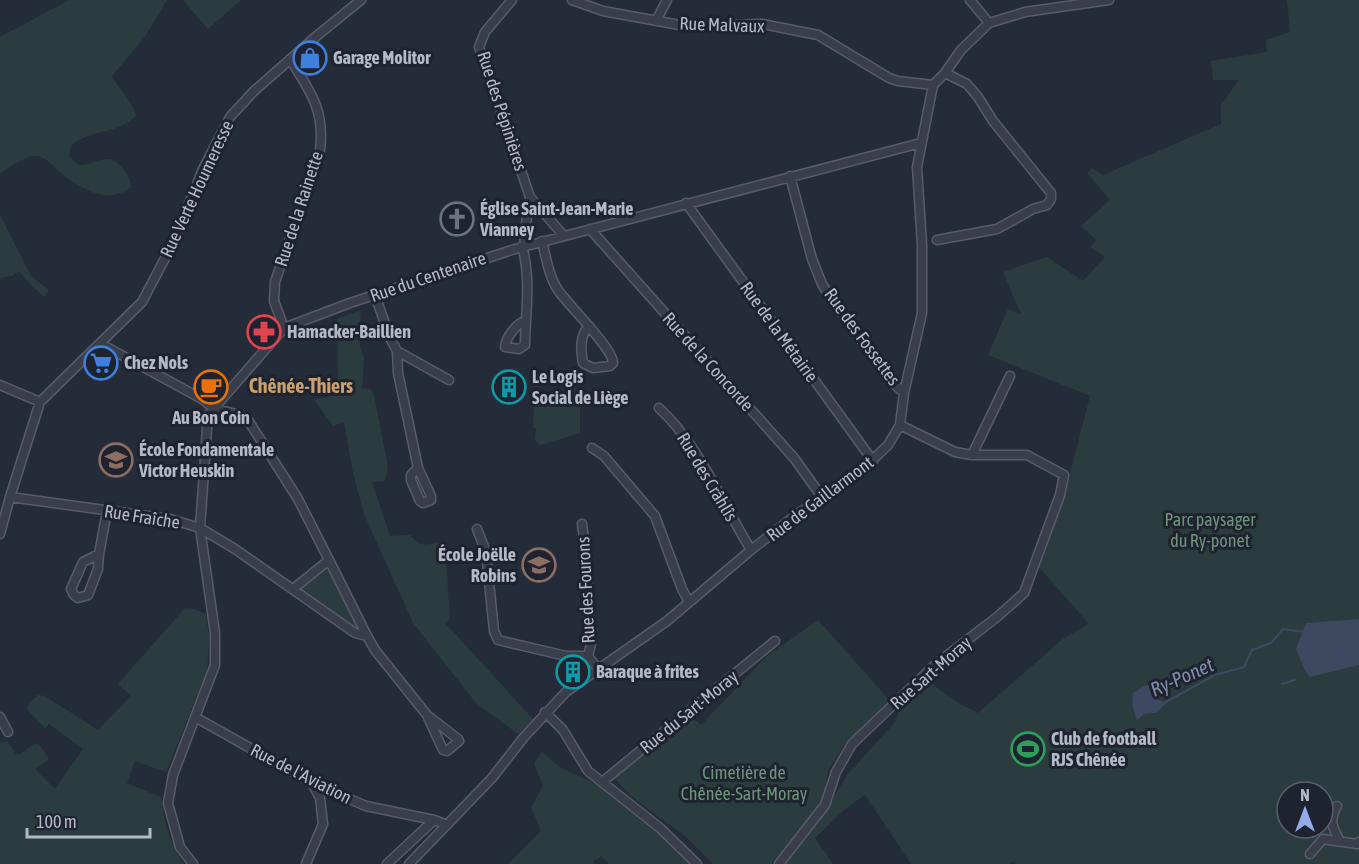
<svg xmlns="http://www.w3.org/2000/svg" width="1359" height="864" viewBox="0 0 1359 864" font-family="'Asap Condensed',sans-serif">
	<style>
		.green { fill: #2b3c3f; fill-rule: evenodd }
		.water { fill: #3d4861 }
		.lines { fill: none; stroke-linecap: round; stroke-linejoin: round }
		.stream { stroke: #3d4861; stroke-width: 2 }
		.minor-casing { stroke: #575c68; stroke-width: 11 }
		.minor { stroke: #393e4a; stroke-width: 8 }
		.labels { text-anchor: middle; stroke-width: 6; stroke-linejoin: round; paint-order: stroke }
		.street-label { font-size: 18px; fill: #b4b9c6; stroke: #1e232f }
		.poi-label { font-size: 18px; font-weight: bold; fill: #b4b9c6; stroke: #1e232f; text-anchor: start }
		.park-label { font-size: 18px; fill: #6e947b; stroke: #1e232f }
		.neighbourhood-label { font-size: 20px; font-weight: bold; fill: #c89f6d; stroke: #1e232f }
		.water-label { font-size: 20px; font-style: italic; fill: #7f8daa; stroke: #1e232f }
	</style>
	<rect width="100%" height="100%" fill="#252c39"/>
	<path class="green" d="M69 0H167L144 38 112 76C119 90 131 100 136 115 123 130 105 130 88 136 82 138 76 142 71 145L69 155 78 165C97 165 109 149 123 169 128 176 131 179 131 187 108 206 79 188 60 172 51 165 46 155 33 156 23 157 9 168 0 173V37Z
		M183 0H241L208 29Z
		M1287 0H1359V864H1016L1014 861 1008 864H911L865 795 844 810 815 838 833 864H783L817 825 847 775 895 722 900 708 926 680 958 703 978 713 1064 638 1089 624 1039 567 1066 489 1090 396 988 355 1008 309 1021 314 1003 272 1047 257 1083 281 1105 257 1090 247 1096 240 1081 226 1110 200 1087 173 1092 168 1103 175 1221 124V105L1239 80H1213L1211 61 1267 52 1266 40 1290 32ZM1287 792H1323V828H1287Z
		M0 215 31 276 49 290 44 297 31 285 19 271 12 276 0 278Z
		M361 310 359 343 364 358 362 388 371 389 374 396 388 467 385 481 372 482 390 536 410 535C421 548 425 545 440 542L448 548 450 556 446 561 450 619 445 623 534 720 518 734 476 703 413 623 364 514 353 473 344 422 333 426 314 399 338 395 337 319Z
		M580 400V433L541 445 535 441 536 429 533 427 534 403Z
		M325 567 327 568 356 624 354 628 300 590 299 587Z
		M185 608 193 609 206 614 209 637 207 671 166 772 135 761 127 783 161 797C165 825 168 840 184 864H0V743L7 741 16 754H20L34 744H39L49 759 35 769 55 789 83 749 49 724 45 728 27 709 29 703 38 695 45 696 98 730 131 696 118 684Z
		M818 620 891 702 844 745 828 771 823 801 771 864H713L686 837 632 797 614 778 690 716 701 725 767 656Z
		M542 752 560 767 600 786 659 831 693 864H609L601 856 593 862 594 864H508L541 831 531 808 543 786 534 763Z"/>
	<path class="water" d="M1359 619V665L1310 677 1305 671 1296 649 1306 623Z
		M1146 685C1155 686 1155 691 1157 699L1166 703 1156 713 1144 714 1137 720C1134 712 1131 703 1133 693Z"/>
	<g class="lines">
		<path class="stream" d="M1282 684 1295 680
			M1164 703 1215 675 1244 667 1252 650 1271 643 1283 629 1305 632"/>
		<defs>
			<path id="minor" d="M512 0 485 32 479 47 530 197 564 236
				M572 0 603 11 685 26 762 24 818 35 889 78 898 81 933 85
				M970 0 989 23
				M656 21 667 0
				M790 176 812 259 822 284 830 297 892 382 904 393
				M686 203 873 461
				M590 229 794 458 822 497
				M937 240 997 229 1033 209 1047 205 1051 199V193L993 121 978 97 967 84 945 73
				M542 241C546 257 549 277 558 290 568 305 613 348 613 363L610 366 593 368 583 363C581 351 579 336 589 326
				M522 246C531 277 526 310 525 342V345L519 349 505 347C506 338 516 323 526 321
				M526 246 524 237 530 197
				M375 295 390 338 397 351 398 373 418 468 411 475V480L420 501 423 503 431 500V496L418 468
				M284 328 274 301 275 282 320 150C325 110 310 91 290 59
				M101 344 202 399 214 408 246 417 298 499 329 560
				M397 351 449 380
				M0 385 40 402
				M659 408C697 442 724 506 751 550
				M592 448 604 456 655 516 682 589 689 602
				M972 455 1010 376
				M10 497 170 519 200 528 235 549 355 633 367 636 329 560 293 589
				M582 524 585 546 591 644 588 656
				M477 529 486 552 494 631 498 640 566 656H588L598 669
				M0 534 10 497 40 402 142 302 174 241 203 169 230 117 254 91 319 34 361 0
				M99 554 83 562 71 589 74 595 78 598 88 595 98 569 99 554 107 511
				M367 636 375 650 427 715 458 739 459 741 447 751 443 750 427 715
				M545 712 563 730 588 771 660 828 697 864
				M0 717 8 732
				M195 717 312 783 366 806 434 820 447 825
				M602 782 775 641
				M1337 806C1329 820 1332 827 1340 841
				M1310 854 1323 839 1357 844 1359 842
				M193 864 180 847 168 803 173 775 215 665V633L200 528 208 415 284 328 350 303 515 249 921 143
				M306 864 323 824 320 798 312 783
				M387 864 434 820
				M409 864 492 778 524 737 566 692 667 621 751 550 796 515 860 472 888 445 900 425 904 393 922 313V245L917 167 933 85 945 73 961 50 989 23 1025 12 1109 0
				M779 864 825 805 836 772 852 744 936 664 997 617 1024 593 1060 495 1064 475 1027 455H972L955 452 900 425"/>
		</defs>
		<use href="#minor" class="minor-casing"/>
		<use href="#minor" class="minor"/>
	</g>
	<defs>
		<symbol id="shop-ring" viewBox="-11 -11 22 22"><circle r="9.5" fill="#1e232f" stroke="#3f7fe0" stroke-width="1.5"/><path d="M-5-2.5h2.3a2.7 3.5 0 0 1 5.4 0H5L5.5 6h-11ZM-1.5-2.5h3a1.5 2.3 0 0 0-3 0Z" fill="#3f7fe0"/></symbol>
		<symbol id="church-ring" viewBox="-11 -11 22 22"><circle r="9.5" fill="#1e232f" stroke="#6b7280" stroke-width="1.5"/><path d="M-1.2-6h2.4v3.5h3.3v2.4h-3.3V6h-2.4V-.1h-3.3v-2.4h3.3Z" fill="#6b7280"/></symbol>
		<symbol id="pharmacy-ring" viewBox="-11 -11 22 22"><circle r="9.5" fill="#1e232f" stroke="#e0444e" stroke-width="1.5"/><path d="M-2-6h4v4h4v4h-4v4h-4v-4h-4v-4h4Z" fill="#e0444e"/></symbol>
		<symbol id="supermarket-ring" viewBox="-11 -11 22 22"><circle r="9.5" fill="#1e232f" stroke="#3f7fe0" stroke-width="1.5"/><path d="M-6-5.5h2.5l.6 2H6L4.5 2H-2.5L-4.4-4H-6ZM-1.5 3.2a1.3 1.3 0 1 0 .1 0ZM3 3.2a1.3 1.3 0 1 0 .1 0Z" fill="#3f7fe0"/></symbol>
		<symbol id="cafe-ring" viewBox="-11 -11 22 22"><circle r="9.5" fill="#1e232f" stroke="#e8710a" stroke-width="1.5"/><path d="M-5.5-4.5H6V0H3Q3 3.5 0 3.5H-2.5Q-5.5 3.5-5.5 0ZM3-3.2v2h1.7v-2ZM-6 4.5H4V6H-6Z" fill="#e8710a"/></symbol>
		<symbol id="building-ring" viewBox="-11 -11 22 22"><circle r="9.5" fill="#1e232f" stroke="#0f9aa8" stroke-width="1.5"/><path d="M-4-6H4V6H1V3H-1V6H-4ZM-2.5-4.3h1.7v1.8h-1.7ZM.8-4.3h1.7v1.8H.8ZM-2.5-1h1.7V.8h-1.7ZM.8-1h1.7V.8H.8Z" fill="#0f9aa8"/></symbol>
		<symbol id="school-ring" viewBox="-11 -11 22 22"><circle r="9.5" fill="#1e232f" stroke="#8d6e63" stroke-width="1.5"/><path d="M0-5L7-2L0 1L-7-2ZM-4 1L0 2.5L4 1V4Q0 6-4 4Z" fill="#8d6e63"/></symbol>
		<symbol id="stadium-ring" viewBox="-11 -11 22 22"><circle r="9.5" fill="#1e232f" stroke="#2e9e5b" stroke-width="1.5"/><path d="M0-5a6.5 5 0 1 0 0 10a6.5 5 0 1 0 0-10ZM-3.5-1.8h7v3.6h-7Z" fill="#2e9e5b"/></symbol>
	</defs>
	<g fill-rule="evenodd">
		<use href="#shop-ring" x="291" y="39" width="38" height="38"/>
		<use href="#church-ring" x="438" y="200" width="38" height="38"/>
		<use href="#pharmacy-ring" x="245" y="313" width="38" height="38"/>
		<use href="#supermarket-ring" x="82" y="344" width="38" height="38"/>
		<use href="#cafe-ring" x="192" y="368" width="38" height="38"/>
		<use href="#building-ring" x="490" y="368" width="38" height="38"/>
		<use href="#school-ring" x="97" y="441" width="38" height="38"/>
		<use href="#school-ring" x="520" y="546" width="38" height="38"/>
		<use href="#building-ring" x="554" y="653" width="38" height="38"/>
		<use href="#stadium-ring" x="1009" y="730" width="38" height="38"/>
	</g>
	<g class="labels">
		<g class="street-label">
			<text transform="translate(722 25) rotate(2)" y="6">Rue Malvaux</text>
			<text transform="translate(502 111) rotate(72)" y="6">Rue des Pépinières</text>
			<text transform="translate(197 189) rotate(-65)" y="6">Rue Verte Houmeresse</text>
			<text transform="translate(299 209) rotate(-72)" y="6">Rue de la Rainette</text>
			<text transform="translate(428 277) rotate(-19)" y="6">Rue du Centenaire</text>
			<text transform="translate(779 332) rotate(54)" y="6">Rue de la Métairie</text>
			<text transform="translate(862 337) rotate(54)" y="6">Rue des Fossettes</text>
			<text transform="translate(708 362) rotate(48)" y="6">Rue de la Concorde</text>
			<text transform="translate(707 477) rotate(59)" y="6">Rue des Crâhlîs</text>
			<text transform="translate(820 499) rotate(-37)" y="6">Rue de Gaillarmont</text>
			<text transform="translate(142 517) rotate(9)" y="6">Rue Fraîche</text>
			<text transform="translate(586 590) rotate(-93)" y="6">Rue des Fourons</text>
			<text transform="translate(931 673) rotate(-41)" y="6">Rue Sart-Moray</text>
			<text transform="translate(689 712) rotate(-39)" y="6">Rue du Sart-Moray</text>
			<text transform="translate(301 774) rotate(27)" y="6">Rue de l'Aviation</text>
		</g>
		<g class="poi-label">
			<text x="333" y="64">Garage Molitor</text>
			<text x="480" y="215">Église Saint-Jean-Marie<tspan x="480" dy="21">Vianney</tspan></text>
			<text x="287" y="338">Hamacker-Baillien</text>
			<text x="124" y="369">Chez Nols</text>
			<text x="532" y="383">Le Logis<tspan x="532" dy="21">Social de Liège</tspan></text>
			<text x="211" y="424" text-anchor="middle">Au Bon Coin</text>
			<text x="139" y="456">École Fondamentale<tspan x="139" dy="21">Victor Heuskin</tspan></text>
			<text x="516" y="561" text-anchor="end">École Joëlle<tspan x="516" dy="21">Robins</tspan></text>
			<text x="596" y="678">Baraque à frites</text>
			<text x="1051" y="745">Club de football<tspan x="1051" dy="21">RJS Chênée</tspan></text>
		</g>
		<g class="park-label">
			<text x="1210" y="526">Parc paysager<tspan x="1210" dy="21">du Ry-ponet</tspan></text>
			<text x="744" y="779">Cimetière de<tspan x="744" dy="21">Chênée-Sart-Moray</tspan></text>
		</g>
		<g class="neighbourhood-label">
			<text x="301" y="393">Chênée-Thiers</text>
		</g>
		<g class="water-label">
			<text transform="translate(1182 677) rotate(-24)" y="7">Ry-Ponet</text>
		</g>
	</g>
	<g transform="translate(1305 810)"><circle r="28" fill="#1e232f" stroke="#5a5f6b" stroke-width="1.5"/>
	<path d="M0-4.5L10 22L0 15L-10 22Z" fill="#93abec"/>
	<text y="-9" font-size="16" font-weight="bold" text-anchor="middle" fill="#b4b9c6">N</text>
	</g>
	<path d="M27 828v9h123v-9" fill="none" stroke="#b4b9c6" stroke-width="3"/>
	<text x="36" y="828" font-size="18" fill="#b4b9c6" stroke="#1e232f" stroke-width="4.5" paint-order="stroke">100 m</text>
</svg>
